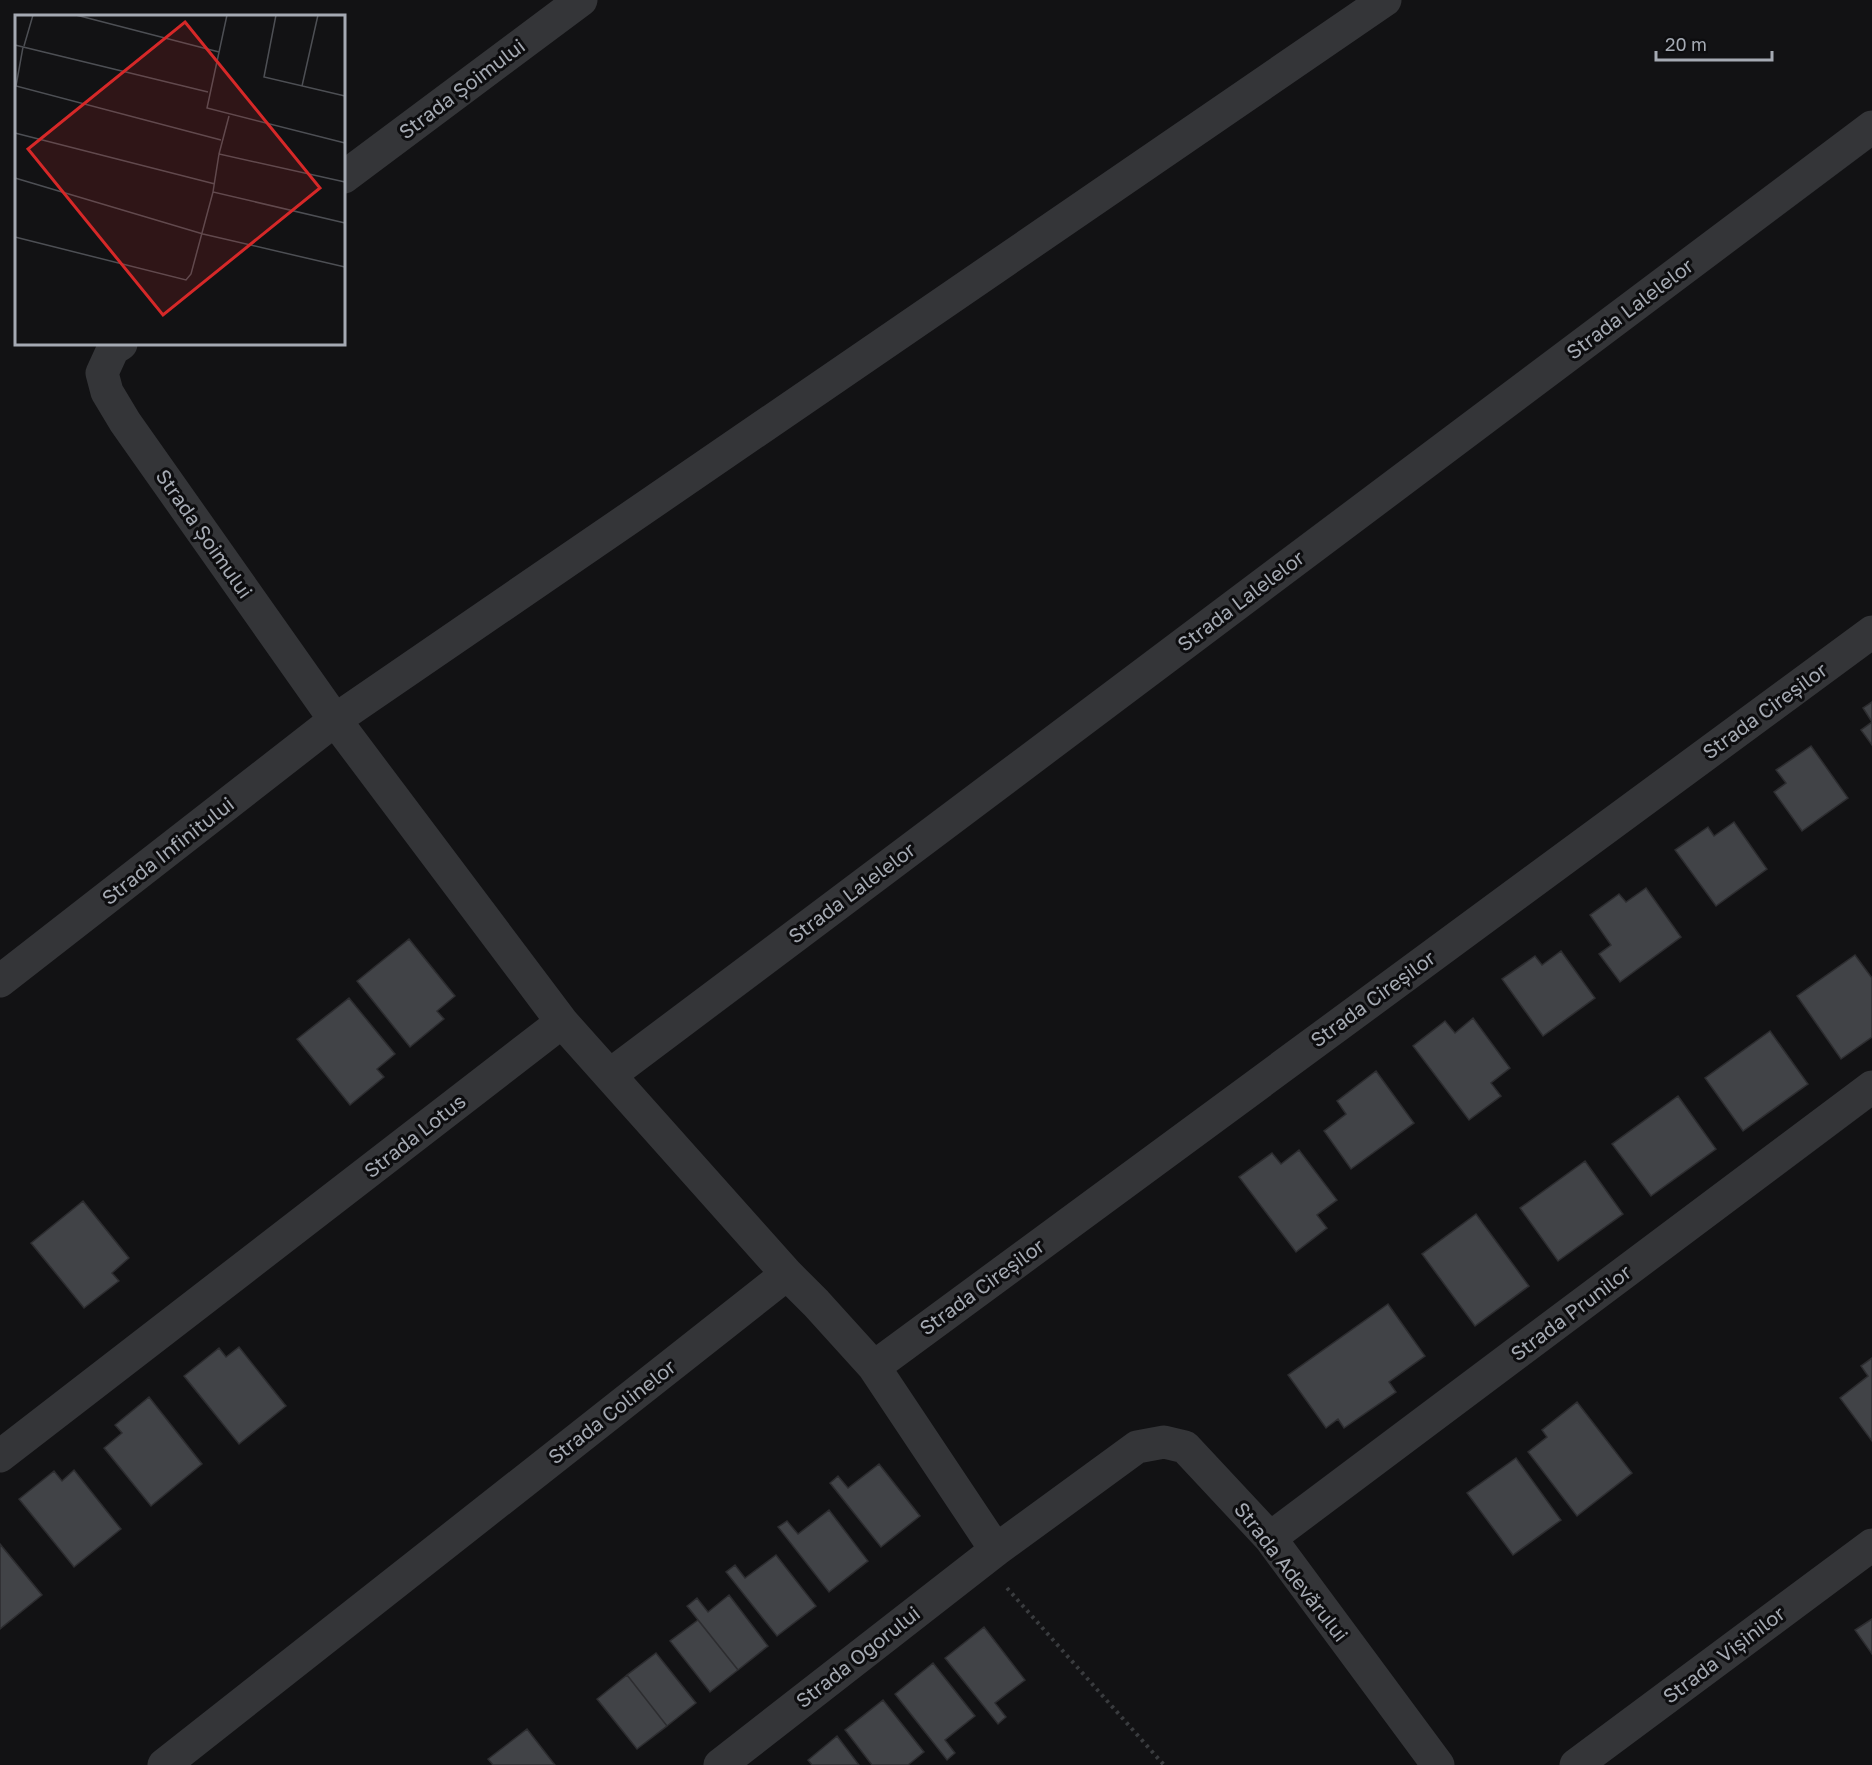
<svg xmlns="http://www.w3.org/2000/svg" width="1872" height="1765" viewBox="0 0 1872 1765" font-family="'Golos Text',sans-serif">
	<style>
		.building { fill: #414347; stroke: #2d2d30; stroke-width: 1.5 }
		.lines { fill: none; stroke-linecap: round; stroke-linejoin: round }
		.path { stroke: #3a3c3f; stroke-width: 4; stroke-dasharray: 3 4.5; stroke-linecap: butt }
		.minor { stroke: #343538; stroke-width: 33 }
		.labels { text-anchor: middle; stroke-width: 6; stroke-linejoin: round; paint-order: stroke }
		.street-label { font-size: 20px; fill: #a5aab3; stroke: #0d0d0f }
		.inset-road { fill: none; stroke: #4d4f54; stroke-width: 1.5 }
		.view { fill: #d62828; fill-opacity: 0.15; stroke: #d62828; stroke-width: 3 }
		.inset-edge { fill: none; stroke: #a5aab3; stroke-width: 3 }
	</style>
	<rect width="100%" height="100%" fill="#121214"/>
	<path class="building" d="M1872 702V722L1863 708Z
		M1872 722V745L1861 730Z
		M1811 746 1848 798 1802 831 1774 792 1786 783 1776 770Z
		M1734 822 1767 869 1716 906 1675 850 1708 827 1714 836Z
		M1646 888 1681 937 1620 982 1599 954 1611 945 1590 915 1619 894 1626 902Z
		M409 939 455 996 437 1011 444 1019 410 1047 357 981Z
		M1561 951 1595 998 1543 1036 1502 979 1535 956 1542 965Z
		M1855 955 1872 978V1037L1841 1059 1797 996Z
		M349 998 395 1054 377 1069 384 1077 350 1105 297 1039Z
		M1473 1018 1510 1068 1491 1083 1501 1096 1469 1120 1413 1046 1445 1021 1455 1033Z
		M1770 1031 1808 1084 1743 1131 1705 1078Z
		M1376 1071 1414 1123 1351 1169 1324 1131 1346 1114 1337 1101Z
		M1678 1096 1716 1149 1651 1196 1612 1144Z
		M1299 1150 1337 1200 1317 1215 1327 1228 1296 1252 1239 1177 1272 1153 1281 1164Z
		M1585 1161 1623 1214 1558 1261 1520 1208Z
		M83 1201 129 1258 112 1273 119 1281 84 1308 31 1243Z
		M1476 1214 1529 1286 1475 1326 1422 1254Z
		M1388 1304 1425 1356 1389 1382 1396 1392 1344 1428 1338 1419 1326 1428 1288 1375Z
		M239 1347 286 1406 239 1444 184 1376 219 1348 226 1357Z
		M1872 1358V1441L1840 1398 1868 1376 1861 1366Z
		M149 1397 202 1464 151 1506 104 1448 122 1433 115 1425Z
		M1577 1402 1632 1473 1577 1516 1528 1452 1547 1437 1542 1430Z
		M1516 1458 1561 1520 1513 1555 1467 1493Z
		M879 1464 920 1516 881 1547 830 1483 838 1476 848 1488Z
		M74 1470 121 1529 74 1567 19 1499 54 1471 62 1481Z
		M829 1510 868 1561 829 1592 778 1527 787 1521 798 1534Z
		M0 1544 42 1595 0 1629Z
		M776 1555 816 1606 777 1636 726 1572 735 1565 745 1578Z
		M729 1595 768 1646 738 1670 687 1606 697 1598 708 1612Z
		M1872 1619V1654L1855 1630Z
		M698 1620 738 1670 710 1692 670 1641Z
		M984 1627 1025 1680 995 1703 1006 1717 998 1724 945 1658Z
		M656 1653 696 1703 667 1726 627 1675Z
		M933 1663 975 1716 945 1740 955 1753 947 1760 895 1694Z
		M627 1675 667 1726 637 1749 597 1699Z
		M883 1700 924 1752 908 1765H872L845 1730Z
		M527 1729 555 1765H493L488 1759Z
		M837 1736 859 1765H812L808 1760Z"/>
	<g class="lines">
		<path class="path" d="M1007 1588 1164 1765"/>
		<path class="minor" d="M344 177 581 0
			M121 344 113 349 102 373 107 392 125 422 335 720 562 1022
			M0 981 335 720 1385 0
			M610 1075 1872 127
			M874 1367 1872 632
			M0 1456 562 1022 787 1274
			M1270 1538 1872 1087
			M164 1765 787 1274 816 1303 874 1367 996 1550
			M720 1765 996 1550 1137 1447 1164 1442 1185 1447 1270 1538 1438 1765
			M1576 1765 1872 1545"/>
	</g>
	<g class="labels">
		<g class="street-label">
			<text transform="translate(462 89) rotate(-37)" y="7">Strada Șoimului</text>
			<text transform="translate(1630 309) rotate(-37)" y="7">Strada Lalelelor</text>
			<text transform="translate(204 534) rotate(55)" y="7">Strada Șoimului</text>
			<text transform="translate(1241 601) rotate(-37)" y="7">Strada Lalelelor</text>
			<text transform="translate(1765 711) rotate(-36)" y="7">Strada Cireșilor</text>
			<text transform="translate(168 851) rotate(-38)" y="7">Strada Infinitului</text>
			<text transform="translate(852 893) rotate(-37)" y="7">Strada Lalelelor</text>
			<text transform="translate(1373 999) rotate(-36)" y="7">Strada Cireșilor</text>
			<text transform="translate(415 1136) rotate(-38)" y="7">Strada Lotus</text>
			<text transform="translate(982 1287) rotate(-36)" y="7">Strada Cireșilor</text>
			<text transform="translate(1571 1313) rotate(-37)" y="7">Strada Prunilor</text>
			<text transform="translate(612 1412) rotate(-38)" y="7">Strada Colinelor</text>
			<text transform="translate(1291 1572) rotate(52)" y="7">Strada Adevărului</text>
			<text transform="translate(1724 1655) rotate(-37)" y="7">Strada Vișinilor</text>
			<text transform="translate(858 1657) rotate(-38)" y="7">Strada Ogorului</text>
		</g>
	</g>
	<g transform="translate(15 15)">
		<rect width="330" height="330" fill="#121214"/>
		<path class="inset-road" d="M61 0 204 37M212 0 192 93 330 128M261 0 249 62 330 81M0 30 193 77M9 31 18 0M8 32 1 71 206 125M287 71 303 0M214 101 204 139 330 167M0 118 200 169M204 139 198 177 330 208M0 163 188 219 330 252M0 222 171 265 176 259 198 177"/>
		<path class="view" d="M170 7 305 173 148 300 13 134Z"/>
		<rect width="330" height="330" class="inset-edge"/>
	</g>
	<path d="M1656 51v9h116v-9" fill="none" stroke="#a5aab3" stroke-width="3"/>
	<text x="1665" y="51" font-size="18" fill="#a5aab3" stroke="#0d0d0f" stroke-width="4.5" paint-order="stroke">20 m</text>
</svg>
